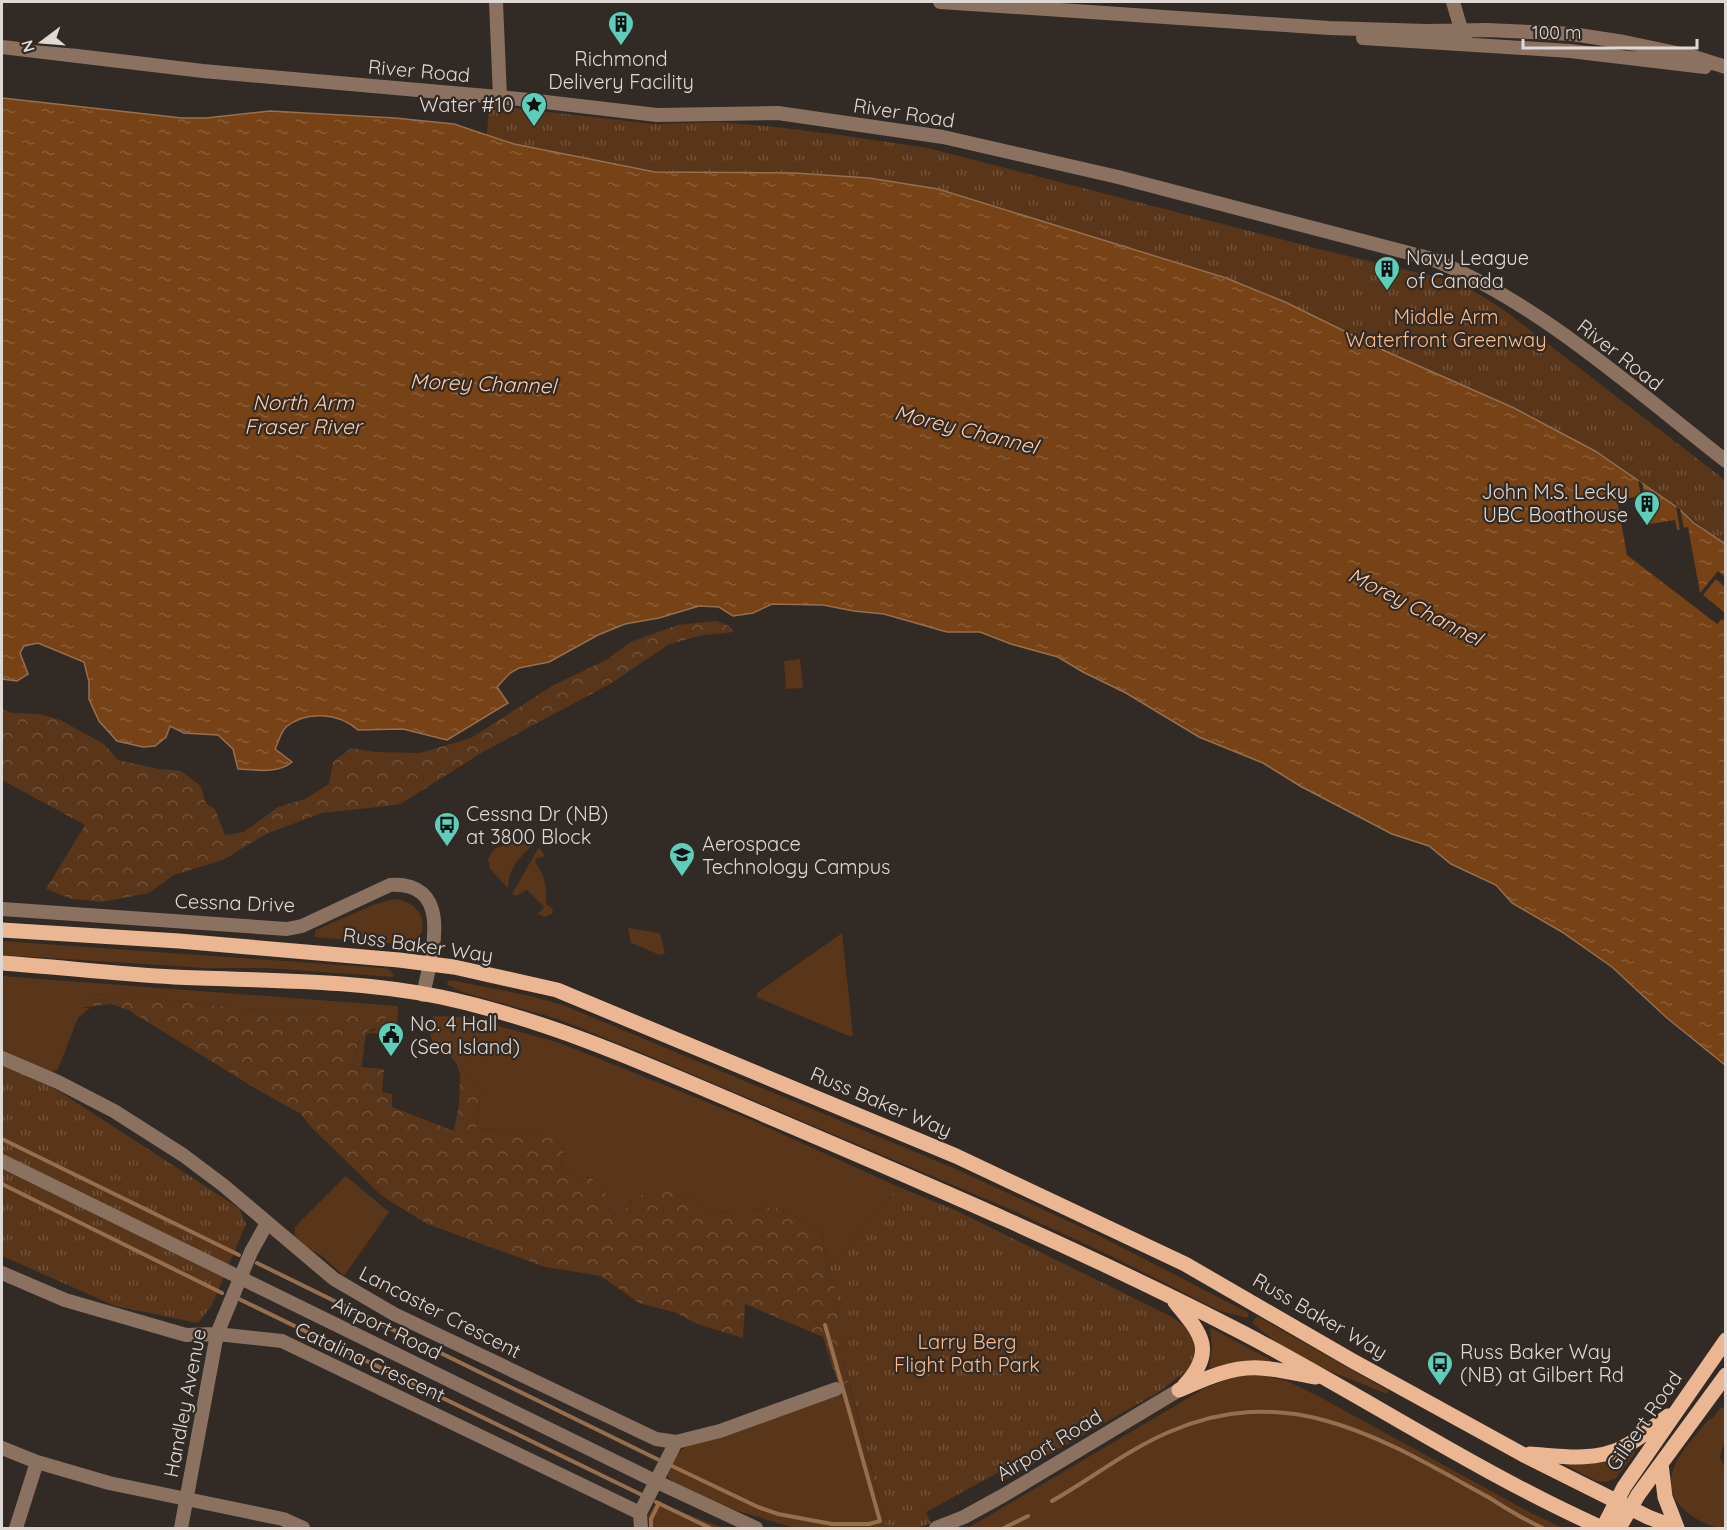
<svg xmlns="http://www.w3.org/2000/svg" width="1727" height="1530" viewBox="0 0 1727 1530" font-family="Quicksand,sans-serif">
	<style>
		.grass { fill: #593519 }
		.forest { fill: url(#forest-crowns) }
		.park { fill: url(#park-tufts) }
		.water { fill: url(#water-ripples); stroke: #966f4f; stroke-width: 1.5 }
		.pier { fill: #322a24 }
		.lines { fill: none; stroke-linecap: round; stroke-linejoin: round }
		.stream { stroke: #966f4f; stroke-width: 4 }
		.minor { stroke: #8b7160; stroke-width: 14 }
		.major { stroke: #ebb792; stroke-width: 15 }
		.labels { text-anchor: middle; stroke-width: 4.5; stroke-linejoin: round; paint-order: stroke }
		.poi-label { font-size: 20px; fill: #dfd9d5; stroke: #322a24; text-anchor: start }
		.street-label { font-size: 20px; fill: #dfd9d5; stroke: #322a24 }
		.park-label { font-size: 20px; fill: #fcba8b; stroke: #322a24 }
		.water-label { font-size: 21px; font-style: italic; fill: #fecca9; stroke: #322a24 }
	</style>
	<defs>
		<pattern id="forest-crowns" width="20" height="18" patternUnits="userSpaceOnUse" patternTransform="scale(1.5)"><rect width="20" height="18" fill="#593519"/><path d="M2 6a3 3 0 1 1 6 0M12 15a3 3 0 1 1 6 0" fill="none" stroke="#70523a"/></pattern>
		<pattern id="park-tufts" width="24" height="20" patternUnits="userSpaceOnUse" patternTransform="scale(1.5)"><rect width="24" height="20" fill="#593519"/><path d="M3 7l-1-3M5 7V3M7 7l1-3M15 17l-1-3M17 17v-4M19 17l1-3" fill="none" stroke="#70523a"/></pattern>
		<pattern id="water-ripples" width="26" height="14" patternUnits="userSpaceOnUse" patternTransform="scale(1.5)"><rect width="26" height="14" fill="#774216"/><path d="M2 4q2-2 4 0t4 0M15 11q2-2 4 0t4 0" fill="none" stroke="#8a5d37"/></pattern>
	</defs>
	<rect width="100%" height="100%" fill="#322a24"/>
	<path class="grass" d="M800 659 803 688 786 689 784 661Z
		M509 843 533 845C519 858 508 869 508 888L490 869 488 859 494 849Z
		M539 847 545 856 536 859 535 862C545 875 547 889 546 904L553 909 552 914 545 917 538 914 544 907 527 890 516 896 512 894Z
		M394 899C420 901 434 927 412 945L314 937 316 930 373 905Z
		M628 928 660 933 665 954 660 955 631 943Z
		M842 933 853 1035 851 1037 756 997 757 993Z
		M2 941 383 968 389 969 394 975 393 977 266 968H204L2 955Z
		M2 976 398 1006 397 1029H384L383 1034 372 1033 366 1034 361 1071 354 1064 360 1039 364 1033 377 1029 326 1007 287 1012 245 1009 120 995 80 994 79 1008H90L78 1018 58 1069 50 1073 2 1052Z
		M450 980 531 996 563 1005 956 1169 1096 1234 1249 1313 1247 1318 1220 1311 1113 1257 1014 1211 642 1053 558 1019 462 992 448 985 447 982Z
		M433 1016 466 1017 560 1043 749 1119 899 1187 827 1270 822 1229 774 1207 708 1213 682 1191 630 1201 625 1210 616 1215 606 1209V1193L592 1178 573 1175 561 1166 564 1145 545 1128 516 1136 498 1130 476 1129 481 1092 477 1083 460 1074 456 1063 440 1043 435 1044C427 1035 431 1026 433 1016Z
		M346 1176 389 1212 344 1276 322 1256 295 1241V1227Z
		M1257 1316 1389 1391 1387 1394 1310 1363 1287 1351 1252 1323Z
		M1211 1328 1269 1359 1271 1362 1209 1368 1212 1347 1210 1330Z
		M1261 1375 1287 1381 1318 1396 1531 1513 1563 1528H968L1205 1388 1236 1376Z
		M850 1387 887 1528H795L738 1511 682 1488 668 1478C666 1464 679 1450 691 1443L751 1427Z
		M1725 1404V1439L1720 1457 1725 1468V1528C1711 1528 1699 1521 1688 1513 1648 1482 1687 1446 1709 1419H1712L1721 1407 1723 1408Z
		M1634 1449 1635 1453 1616 1478 1607 1482 1596 1481 1562 1463Z
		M656 1502 723 1528H650L648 1516Z"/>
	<path class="forest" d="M716 621 729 626 734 632 698 636 668 645 610 684 483 752 402 803 396 805 322 813 266 834 223 860 174 875 149 893 102 902 72 899 46 889 85 825 2 780V709L12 713 40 714 60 720 104 744 118 760 159 769 181 771 201 786 206 804 215 809 225 835 244 832 278 807 305 799 329 784 333 762 351 748 375 752 420 753 471 738 552 686 608 659 630 642 678 625Z
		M80 994 120 995 245 1009 287 1012 326 1007 379 1013 385 1016 386 1020C380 1029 374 1027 366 1032 357 1038 357 1055 354 1064L360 1071 362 1067 384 1069 382 1092 392 1094V1107L454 1131 459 1104 460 1074 477 1083 481 1092 476 1129 498 1130 516 1136 545 1128 558 1134 564 1145 561 1166 573 1175 592 1178 606 1193V1209L615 1215 625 1210 630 1202 658 1184 682 1191 708 1213 774 1207 822 1229 827 1270 835 1286 843 1358 850 1387 840 1391 823 1337 745 1304 743 1338 697 1324 677 1313 639 1303 601 1276 545 1267 427 1224 382 1196 310 1126 301 1114 258 1090 128 1010 111 1004 79 1008 75 1004Z"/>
	<path class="park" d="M489 103 522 109 653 124 719 122 775 127 840 135 928 148 1319 249 1461 283 1504 310 1725 480V546L1678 508 1595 451 1514 408 1385 351 1285 302 1226 278 869 178 794 173 655 172 514 144 487 135Z
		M2 1063 60 1092 239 1208 246 1224 212 1305 198 1323 115 1306 2 1256Z
		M899 1187 955 1210 1172 1317 1184 1326 1195 1342V1359L1188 1370 1157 1393 1006 1479 1001 1471 926 1512 931 1523 917 1528H887L843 1358 835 1286 827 1270Z"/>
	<path class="water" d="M2 98 182 118H206L270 111 395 118 454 124 514 144 655 172 794 173 869 178 938 189 1226 278 1285 302 1385 351 1514 408 1595 451 1678 508 1694 523 1725 544V1065L1667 1018 1612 967 1562 932 1512 903 1496 885 1451 864 1429 846 1392 834 1300 786 1263 763 1199 737 1126 693 1083 672 1058 657 1011 644 980 632H947L884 614 854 611 823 605 772 604 753 613 733 616 719 607 699 606 659 618 625 624 598 635 549 662 519 668 510 673 497 687 508 703 447 740 403 729 358 730C339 713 306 710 286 727 281 732 278 743 275 749L292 762C278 774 256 770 238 769L233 749 218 735 184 733 170 726 166 737 155 746 143 747 117 741 99 721 89 699V682L84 662 38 643 24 646 20 653 28 674 17 681 2 679Z"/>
	<path class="pier" d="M1638 480 1642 483 1650 524 1675 520 1677 530H1680L1676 506 1680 509 1684 528 1688 527 1700 593 1718 571 1725 577V587L1716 579 1703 595 1725 613V621L1722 619 1717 624 1627 555 1617 500 1641 496Z"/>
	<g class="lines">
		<path class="stream" d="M2 1139 239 1255
			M2 1184 222 1293
			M257 1263 659 1460
			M239 1299 642 1495
			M672 1466 758 1507 778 1514 832 1524H869L880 1521 825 1325
			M1052 1501C1091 1479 1127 1450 1169 1432 1290 1379 1384 1440 1488 1497 1506 1508 1524 1520 1543 1528
			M656 1502 710 1528
			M651 1528V1519L659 1503
			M1004 1528 1028 1516"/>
		<path class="minor" d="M496 2 500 97
			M940 2 1329 28 1426 31 1487 30 1572 34 1624 42 1691 56 1726 67
			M1453 2 1461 29 1466 34
			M1363 38 1570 51 1705 67
			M2 47 203 71 520 99 657 115 778 113 943 137 1118 177 1432 259C1539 303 1635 390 1726 461
			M2 909 287 929 302 926 390 885C456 881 431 957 423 995
			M2 1058 58 1082 114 1111 183 1155 223 1185 334 1279 394 1314 656 1439 676 1442 720 1431 836 1389
			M2 1161 655 1481 756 1528
			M2 1273 65 1300 186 1335 217 1334 282 1341 640 1513
			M2 1448 37 1462 109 1483 283 1519 303 1528
			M16 1528 37 1462
			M181 1528 217 1334 251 1252 267 1223
			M641 1528 640 1513 676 1442
			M936 1528 964 1517 1004 1495 1179 1390"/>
		<path class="major" d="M2 930 179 941 399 960 454 967 557 990 956 1156 1185 1264 1351 1360 1522 1454 1648 1517 1677 1528
			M2 963C59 967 116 974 174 977 263 981 353 979 441 997 554 1021 660 1070 765 1115 927 1184 1089 1253 1245 1334 1365 1397 1479 1473 1602 1528
			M1175 1302C1201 1333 1217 1351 1184 1386
			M1179 1390C1204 1379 1232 1366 1260 1368 1279 1369 1298 1374 1316 1377
			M1530 1454C1560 1456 1593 1462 1622 1448 1638 1440 1653 1427 1668 1416
			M1661 1464 1665 1497 1677 1528
			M1603 1528 1624 1487 1726 1340
			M1619 1528 1638 1495 1726 1375"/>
	</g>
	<defs>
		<symbol id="building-pin" viewBox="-11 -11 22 30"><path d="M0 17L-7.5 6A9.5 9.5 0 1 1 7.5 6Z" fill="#5cceba" stroke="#322a24"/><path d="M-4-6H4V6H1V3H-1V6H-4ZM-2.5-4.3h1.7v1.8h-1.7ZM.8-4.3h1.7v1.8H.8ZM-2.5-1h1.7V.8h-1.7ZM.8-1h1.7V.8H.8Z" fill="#111"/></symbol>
		<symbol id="sight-pin" viewBox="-11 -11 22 30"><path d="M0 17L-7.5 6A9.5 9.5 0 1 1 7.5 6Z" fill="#5cceba" stroke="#322a24"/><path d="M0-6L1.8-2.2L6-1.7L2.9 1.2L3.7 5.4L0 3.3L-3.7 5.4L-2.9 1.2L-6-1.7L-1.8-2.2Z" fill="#111"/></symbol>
		<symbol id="bus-pin" viewBox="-11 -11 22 30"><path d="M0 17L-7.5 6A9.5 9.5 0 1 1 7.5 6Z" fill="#5cceba" stroke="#322a24"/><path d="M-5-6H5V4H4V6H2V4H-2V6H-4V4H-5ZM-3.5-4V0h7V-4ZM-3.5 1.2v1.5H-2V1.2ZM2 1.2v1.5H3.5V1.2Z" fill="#111"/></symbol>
		<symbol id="university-pin" viewBox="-11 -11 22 30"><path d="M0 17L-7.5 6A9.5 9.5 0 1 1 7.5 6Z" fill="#5cceba" stroke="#322a24"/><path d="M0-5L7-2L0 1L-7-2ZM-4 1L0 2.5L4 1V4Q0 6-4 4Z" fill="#111"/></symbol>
		<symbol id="civic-pin" viewBox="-11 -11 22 30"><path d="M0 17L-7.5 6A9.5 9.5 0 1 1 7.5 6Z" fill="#5cceba" stroke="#322a24"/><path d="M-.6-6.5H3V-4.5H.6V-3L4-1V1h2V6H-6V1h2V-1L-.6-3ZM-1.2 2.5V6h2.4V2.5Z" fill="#111"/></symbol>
	</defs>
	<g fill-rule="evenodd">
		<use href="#building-pin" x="606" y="9" width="30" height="40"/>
		<use href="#sight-pin" x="519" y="90" width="30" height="40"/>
		<use href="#building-pin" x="1372" y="254" width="30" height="40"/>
		<use href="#building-pin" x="1632" y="489" width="30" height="40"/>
		<use href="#bus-pin" x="432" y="810" width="30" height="40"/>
		<use href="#university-pin" x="667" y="840" width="30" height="40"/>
		<use href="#civic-pin" x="376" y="1020" width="30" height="40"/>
		<use href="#bus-pin" x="1425" y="1349" width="30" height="40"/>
	</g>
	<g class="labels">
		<g class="poi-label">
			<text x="621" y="66" text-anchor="middle">Richmond<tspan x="621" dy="23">Delivery Facility</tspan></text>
			<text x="514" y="112" text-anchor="end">Water #10</text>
			<text x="1406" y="265">Navy League<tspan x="1406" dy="23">of Canada</tspan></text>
			<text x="1628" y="499" text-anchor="end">John M.S. Lecky<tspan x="1628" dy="23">UBC Boathouse</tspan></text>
			<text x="466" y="821">Cessna Dr (NB)<tspan x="466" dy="23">at 3800 Block</tspan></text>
			<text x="702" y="851">Aerospace<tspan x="702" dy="23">Technology Campus</tspan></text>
			<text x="410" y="1031">No. 4 Hall<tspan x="410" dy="23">(Sea Island)</tspan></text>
			<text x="1460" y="1359">Russ Baker Way<tspan x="1460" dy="23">(NB) at Gilbert Rd</tspan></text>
		</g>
		<g class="street-label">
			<text transform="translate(419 71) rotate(5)" y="7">River Road</text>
			<text transform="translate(904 113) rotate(9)" y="7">River Road</text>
			<text transform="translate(1620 355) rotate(38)" y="7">River Road</text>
			<text transform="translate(235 903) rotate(2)" y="7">Cessna Drive</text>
			<text transform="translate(418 945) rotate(8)" y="7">Russ Baker Way</text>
			<text transform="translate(881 1102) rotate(23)" y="7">Russ Baker Way</text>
			<text transform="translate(440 1312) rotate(27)" y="7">Lancaster Crescent</text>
			<text transform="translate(1320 1316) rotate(30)" y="7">Russ Baker Way</text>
			<text transform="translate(387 1328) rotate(26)" y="7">Airport Road</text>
			<text transform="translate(370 1362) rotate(25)" y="7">Catalina Crescent</text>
			<text transform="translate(185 1403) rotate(-79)" y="7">Handley Avenue</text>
			<text transform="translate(1644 1421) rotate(-55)" y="7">Gilbert Road</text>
			<text transform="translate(1049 1445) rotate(-31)" y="7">Airport Road</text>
		</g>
		<g class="park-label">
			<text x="1446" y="324">Middle Arm<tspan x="1446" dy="23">Waterfront Greenway</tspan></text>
			<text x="967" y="1349">Larry Berg<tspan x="967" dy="23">Flight Path Park</tspan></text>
		</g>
		<g class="water-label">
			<text transform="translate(483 384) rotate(2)" y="7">Morey Channel</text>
			<text x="303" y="410">North Arm<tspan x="303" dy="24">Fraser River</tspan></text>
			<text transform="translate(966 430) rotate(14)" y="7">Morey Channel</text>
			<text transform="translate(1415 607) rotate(27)" y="7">Morey Channel</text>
		</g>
	</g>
	<rect width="1727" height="1530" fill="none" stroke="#dfd9d5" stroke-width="6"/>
	<g transform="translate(42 42) rotate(254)" stroke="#322a24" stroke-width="4.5" paint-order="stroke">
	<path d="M0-4.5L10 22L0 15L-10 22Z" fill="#dfd9d5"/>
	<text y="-9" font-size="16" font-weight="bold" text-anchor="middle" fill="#dfd9d5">N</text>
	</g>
	<path d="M1523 39v9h174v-9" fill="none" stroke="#dfd9d5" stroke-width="3"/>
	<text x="1532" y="39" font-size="18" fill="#dfd9d5" stroke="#322a24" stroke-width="4.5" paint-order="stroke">100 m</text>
</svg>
